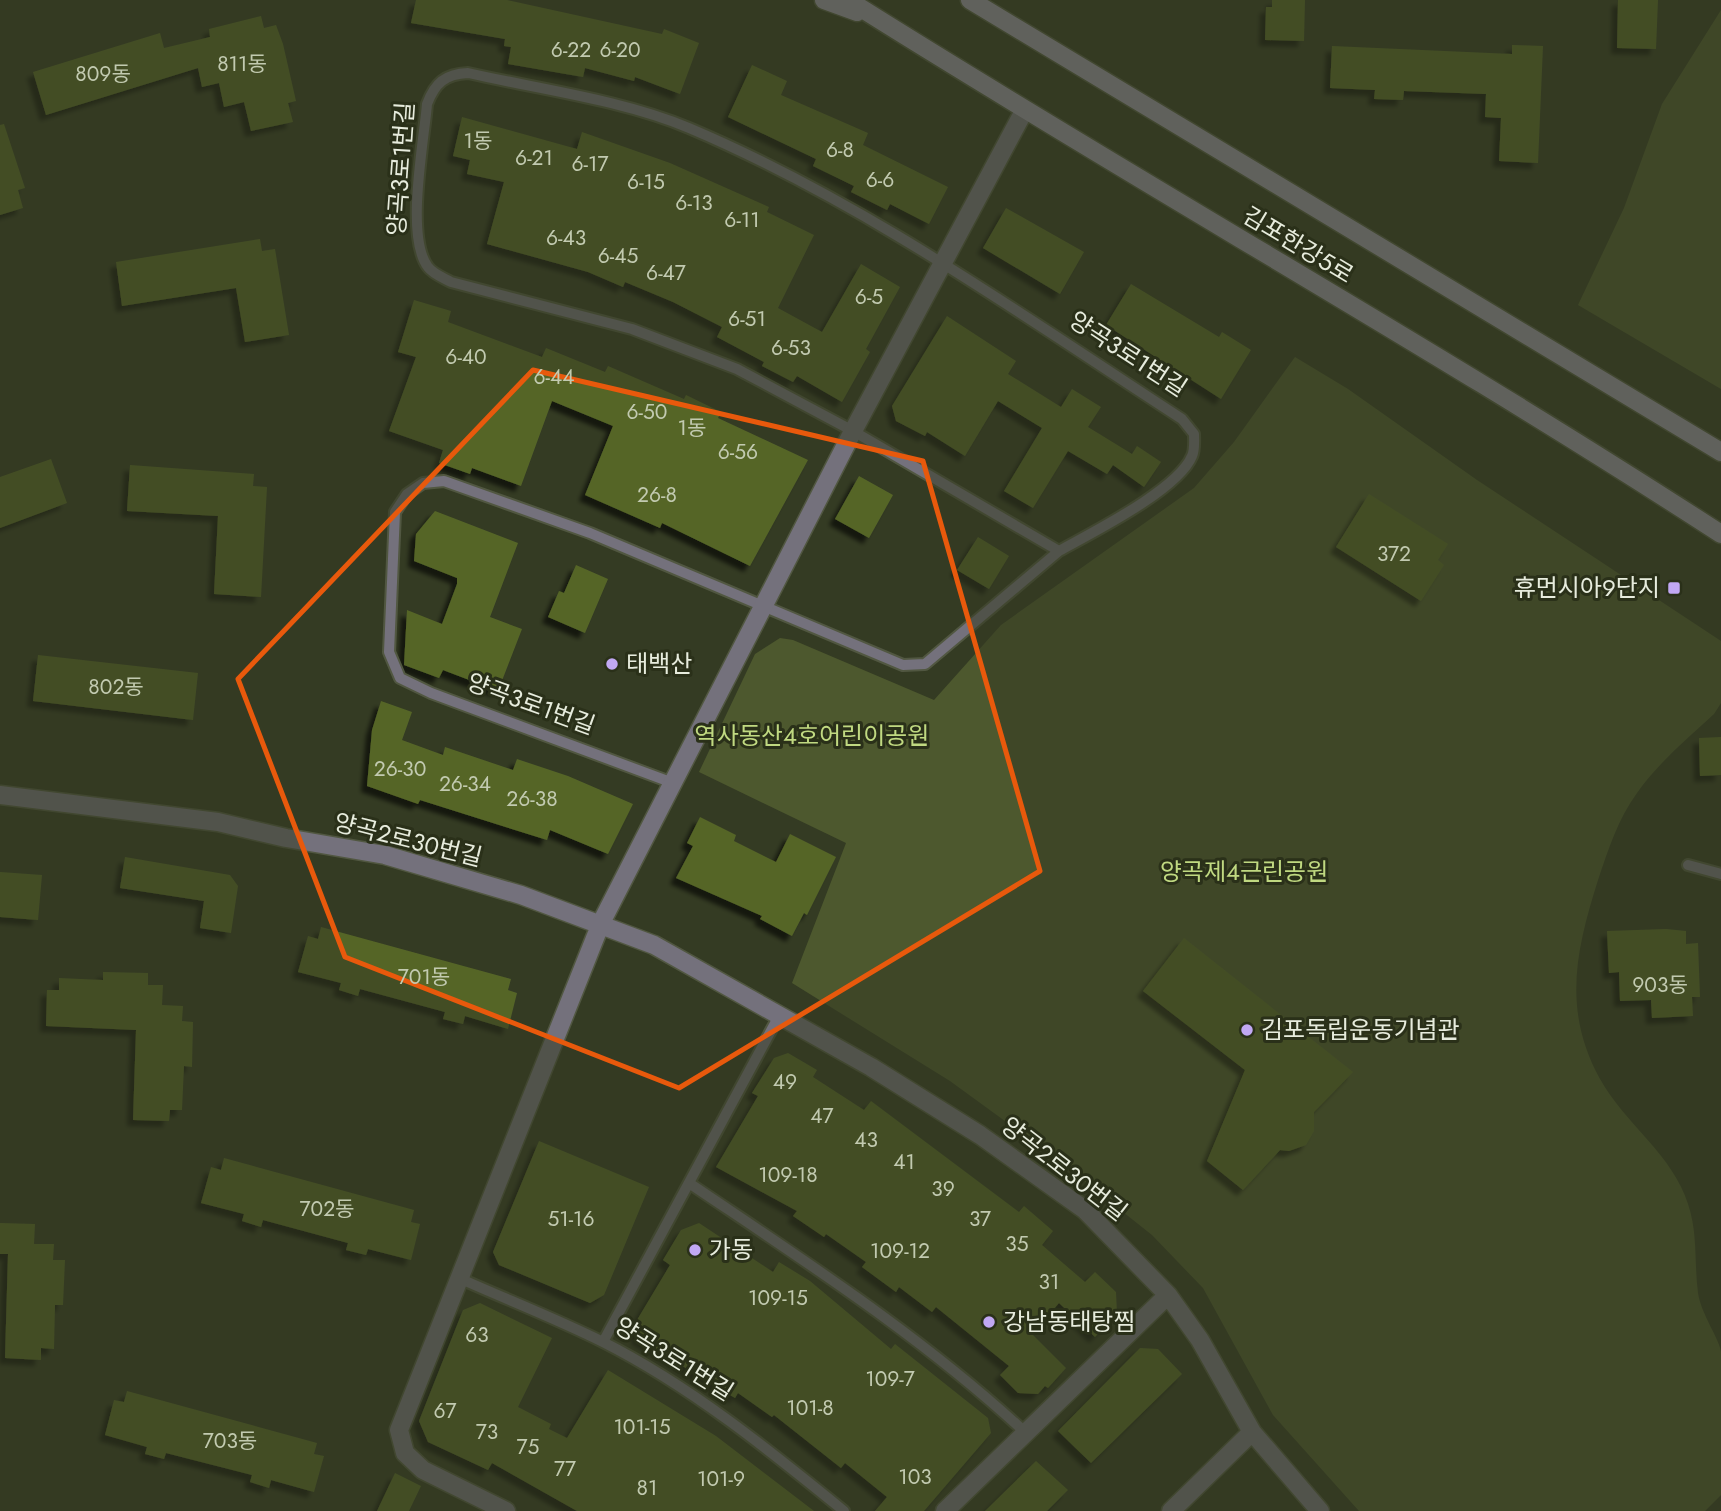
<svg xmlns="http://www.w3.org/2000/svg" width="1721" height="1511" viewBox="0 0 1721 1511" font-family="Jost,'Noto Sans KR',sans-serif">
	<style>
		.green { fill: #4d582e }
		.building { fill: #556528; filter: url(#shadow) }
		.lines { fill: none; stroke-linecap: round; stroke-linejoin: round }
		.lane-casing { stroke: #515741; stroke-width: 14 }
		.street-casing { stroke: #515741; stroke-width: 21 }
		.secondary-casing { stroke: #515741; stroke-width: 21 }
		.lane { stroke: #74717c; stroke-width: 10 }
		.street { stroke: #74717c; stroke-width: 18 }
		.secondary { stroke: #9691a3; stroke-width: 18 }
		.marked { fill: none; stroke: #e8590c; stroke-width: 5; stroke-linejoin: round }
		.poi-dot { fill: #c1a8f3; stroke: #2a3019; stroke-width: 2.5 }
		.labels { text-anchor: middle; stroke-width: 6; stroke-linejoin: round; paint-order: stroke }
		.number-label { font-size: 21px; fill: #c2cab0 }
		.street-label { font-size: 24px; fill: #e7ecdd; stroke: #2a3019 }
		.poi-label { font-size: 24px; fill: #e7ecdd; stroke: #2a3019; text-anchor: start }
		.park-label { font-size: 24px; fill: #c0d981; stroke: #2a3019 }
	</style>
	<defs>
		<filter id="shadow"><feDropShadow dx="-6" dy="6" stdDeviation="2" flood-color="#0009"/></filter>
	</defs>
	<rect width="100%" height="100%" fill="#343b23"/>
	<path class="green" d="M1721 10V389L1578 305 1624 208 1662 104Z
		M1295 357 1348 389 1477 480 1721 641V703L1714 714C1687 739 1658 763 1637 793 1618 819 1608 850 1598 880 1576 950 1562 1010 1600 1079 1625 1124 1673 1155 1688 1204 1698 1234 1694 1263 1698 1293 1701 1314 1720 1340 1721 1352 1721 1399 1721 1448 1721 1495L1705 1511H1359L1273 1415 1203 1288 1152 1235 1045 1150 950 1081 792 983 846 843 699 772 755 654 780 638 793 640 934 700 1001 625 1194 488 1234 442Z"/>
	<path class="building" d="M416 0H507L662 34 664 29 699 43 680 94 635 77 634 81 585 68 583 77 508 64 511 47 504 46 505 39 411 23Z
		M1272 0H1305L1304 41 1265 40 1266 7H1272Z
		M1618 0H1658L1656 49 1617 48Z
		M261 16 264 28 276 25 283 44 296 101 288 103 293 122 251 131 244 102 224 107 219 83 202 87 198 68 46 115 33 72 160 33 164 48 210 37 209 29Z
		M1512 45 1543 46 1538 163 1499 161 1501 118 1485 117 1486 94 1404 91 1403 100 1374 99 1375 90 1330 88 1332 46 1512 54Z
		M752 65 787 81 781 95 868 133 863 145 948 187 929 224 890 204 887 210 851 192 854 186 813 166 816 159 728 117Z
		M462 117 577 149 582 132 670 163 769 207 767 212 814 235 778 308 822 332 861 264 900 287 866 349 870 352 842 402 797 376 793 382 762 366 764 362 717 337 722 327 673 302 625 282 623 287 588 272 487 244 504 182 467 174 470 160 453 156Z
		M4 124 25 188 18 190 23 208 0 215V125Z
		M1006 208 1084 252 1060 294 983 248Z
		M260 239 262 251 275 249 289 335 245 342 236 288 122 306 116 262Z
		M1131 284 1219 337 1222 332 1251 350 1221 399 1106 325Z
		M414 300 451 311 448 322 542 357 546 348 605 372 608 366 684 399 686 395 721 412 718 418 808 460 750 566 662 523 660 528 585 495 613 426 552 401 521 486 472 468 470 474 439 463 443 450 389 431 416 357 398 352Z
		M947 316 1016 361 1008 374 1061 407 1072 389 1101 407 1088 427 1132 454 1137 446 1161 462 1144 487 1113 465 1107 474 1068 451 1033 508 1004 491 1042 428 998 401 965 456 927 432 925 436 896 421 892 406Z
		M51 459 67 503 0 528V477Z
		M130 465 254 474 253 486 267 487 261 597 214 594 218 516 127 511Z
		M859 476 893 495 869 538 835 519Z
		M1369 494 1448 544 1438 560 1444 565 1421 601 1336 547Z
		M435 511 518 543 490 617 522 629 498 691 443 670 439 678 404 665 407 610 442 624 457 584V578L414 561 416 534Z
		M978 537 1009 556 989 589 957 570Z
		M576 565 608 579 585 633 548 617 559 591 564 593Z
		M38 655 198 673 193 720 33 701Z
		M381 701 412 712 402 740 443 755 445 747 513 770 517 759 568 776 633 804 608 854 550 830 547 840 420 800 418 804 367 786 372 730Z
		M1721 737V775L1700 776 1699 738Z
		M700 817 736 835 734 841 776 862 790 834 836 857 807 915 804 913 792 936 760 919 762 916 676 878 693 846 687 843Z
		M125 857 230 875 238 886 231 933 200 928 204 901 120 888Z
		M0 872 42 875 38 920 0 917Z
		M321 927 511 979 508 990 517 993 508 1029 465 1016 463 1024 443 1019 445 1012 360 989 358 996 339 990 341 983 298 972 308 936 318 939Z
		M1666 929 1686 931V944L1698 943 1700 997H1692L1693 1016 1652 1018 1651 1000 1620 1001 1619 972 1609 973 1607 931Z
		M1184 938 1353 1072 1314 1112V1131L1306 1145 1289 1151 1280 1150 1243 1190 1207 1161 1245 1070 1143 991Z
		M103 972 148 973V985H163L162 1005 183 1006 182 1021 193 1022 192 1067 184 1066 182 1110H170L169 1121 133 1120 136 1030 46 1026 47 990H59V978L103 980Z
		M788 1053 817 1070 813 1077 864 1110 871 1101 1019 1212 1024 1206 1053 1231 1042 1245 1085 1282 1095 1272 1116 1292 1117 1314 1095 1337 1059 1303 1032 1334 1066 1368 1048 1388 1045 1386 1038 1394 1018 1393 1000 1375 1009 1366 936 1307 932 1312 899 1287 896 1292 862 1267 866 1262 826 1234 824 1237 793 1216 797 1211 716 1167 758 1096 752 1093 774 1058Z
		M539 1141 649 1187 604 1295 590 1303 499 1265 493 1252Z
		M224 1158 414 1210 411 1222 420 1224 411 1260 368 1249 366 1255 346 1250 348 1243 263 1220 261 1227 242 1221 244 1214 201 1203 211 1167 221 1170Z
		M0 1223 35 1224 34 1244H54L53 1260H65L63 1305H55L54 1349 41 1348V1360L5 1358 8 1254H0Z
		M699 1223 773 1272 779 1262 810 1281 891 1349 895 1344 988 1418 991 1433 924 1511H875L887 1497 845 1463 841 1468 774 1415 772 1417 738 1393 735 1398 638 1339 634 1325 670 1265 663 1260 681 1230Z
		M480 1303 552 1338 518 1407 551 1424 549 1429 567 1438 608 1370 716 1436 814 1511H577L492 1463 488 1470 428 1442 419 1421 463 1310Z
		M1140 1348 1158 1349 1182 1374 1091 1463 1058 1431Z
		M127 1391 317 1443 314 1454 324 1456 314 1492 271 1480 269 1488 250 1482 252 1475 166 1453 164 1459 145 1454 147 1447 105 1435 114 1400 124 1402Z
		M1036 1461 1068 1490 1047 1511H985Z
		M395 1473 421 1486 409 1511H377Z"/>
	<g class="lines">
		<defs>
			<path id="lane" d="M468 73C538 89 623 100 689 128 864 202 1023 316 1182 419L1194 434C1194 440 1195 450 1192 456 1178 490 1091 533 1059 551L853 431 737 369 632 329 451 282C444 278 433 274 428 267 405 237 424 142 427 104 435 83 445 74 468 73Z
				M673 783 431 693 400 678 389 652 395 512 407 494 423 483 444 481 590 533 903 665 925 664 1059 551
				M1688 865 1721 874
				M689 1183C806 1262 923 1337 1027 1434
				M461 1279C508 1300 557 1319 603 1342 690 1386 768 1449 844 1511
				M603 1342 780 1014"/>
			<path id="street" d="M0 795 218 822 286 838 385 855 521 895 654 945 871 1067 980 1135 1085 1210 1168 1295 1200 1340 1252 1432 1320 1511
				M506 1511 423 1470 405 1453 399 1430 601 923 853 431 1024 111
				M945 1511 1168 1295
				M1171 1511 1252 1432"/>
			<path id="secondary" d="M824 0 857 12
				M848 0C1136 182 1435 348 1721 534
				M970 0 1721 452"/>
		</defs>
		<use href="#lane" class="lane-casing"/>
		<use href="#street" class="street-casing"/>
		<use href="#secondary" class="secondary-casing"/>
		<use href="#lane" class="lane"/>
		<use href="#street" class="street"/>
		<use href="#secondary" class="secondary"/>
	</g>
	<path d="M0 0H1721V1511H0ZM533 370 923 461 1040 871 679 1088 345 957 238 679Z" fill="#343b23" fill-opacity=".55" fill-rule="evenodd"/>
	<path class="marked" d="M533 370 923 461 1040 871 679 1088 345 957 238 679Z"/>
	<g class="poi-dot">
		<rect x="1667" y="581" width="14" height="14" rx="3.5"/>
		<circle cx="612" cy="664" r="7"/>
		<circle cx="1247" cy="1030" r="7"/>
		<circle cx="695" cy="1250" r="7"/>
		<circle cx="989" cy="1322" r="7"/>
	</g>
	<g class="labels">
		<g class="number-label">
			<text x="571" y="57">6-22</text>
			<text x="620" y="57">6-20</text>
			<text x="242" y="71">811동</text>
			<text x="103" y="81">809동</text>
			<text x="478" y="148">1동</text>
			<text x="840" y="157">6-8</text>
			<text x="534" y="165">6-21</text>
			<text x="590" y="171">6-17</text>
			<text x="880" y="187">6-6</text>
			<text x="646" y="189">6-15</text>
			<text x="694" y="210">6-13</text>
			<text x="742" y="227">6-11</text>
			<text x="566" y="245">6-43</text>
			<text x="618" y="263">6-45</text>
			<text x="666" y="280">6-47</text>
			<text x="869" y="304">6-5</text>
			<text x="747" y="326">6-51</text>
			<text x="791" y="355">6-53</text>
			<text x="466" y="364">6-40</text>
			<text x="554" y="384">6-44</text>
			<text x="647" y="419">6-50</text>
			<text x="692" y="435">1동</text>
			<text x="738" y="459">6-56</text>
			<text x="657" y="502">26-8</text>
			<text x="1394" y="561">372</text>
			<text x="116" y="694">802동</text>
			<text x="400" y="776">26-30</text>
			<text x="465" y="791">26-34</text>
			<text x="532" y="806">26-38</text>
			<text x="424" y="984">701동</text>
			<text x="1660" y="992">903동</text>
			<text x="785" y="1089">49</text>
			<text x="822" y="1123">47</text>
			<text x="866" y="1147">43</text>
			<text x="904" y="1169">41</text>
			<text x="788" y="1182">109-18</text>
			<text x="943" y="1196">39</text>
			<text x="327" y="1216">702동</text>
			<text x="571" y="1226">51-16</text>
			<text x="980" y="1226">37</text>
			<text x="1017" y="1251">35</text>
			<text x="900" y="1258">109-12</text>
			<text x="1049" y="1289">31</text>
			<text x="778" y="1305">109-15</text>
			<text x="477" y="1342">63</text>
			<text x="890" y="1386">109-7</text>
			<text x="810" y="1415">101-8</text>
			<text x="445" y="1418">67</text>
			<text x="642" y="1434">101-15</text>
			<text x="487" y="1439">73</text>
			<text x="230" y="1448">703동</text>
			<text x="528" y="1454">75</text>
			<text x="565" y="1476">77</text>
			<text x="915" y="1484">103</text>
			<text x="721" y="1486">101-9</text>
			<text x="647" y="1495">81</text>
		</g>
		<g class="street-label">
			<text transform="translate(401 169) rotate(-86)" y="8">양곡3로1번길</text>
			<text transform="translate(1298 245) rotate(31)" y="8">김포한강5로</text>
			<text transform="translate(1128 354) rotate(33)" y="8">양곡3로1번길</text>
			<text transform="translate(531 704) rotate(20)" y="8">양곡3로1번길</text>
			<text transform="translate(408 840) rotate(14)" y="8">양곡2로30번길</text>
			<text transform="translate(1064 1169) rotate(38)" y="8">양곡2로30번길</text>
			<text transform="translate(674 1359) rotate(32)" y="8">양곡3로1번길</text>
		</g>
		<g class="poi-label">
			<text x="1660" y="596" text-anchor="end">휴먼시아9단지</text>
			<text x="626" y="672">태백산</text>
			<text x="1261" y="1038">김포독립운동기념관</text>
			<text x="709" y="1258">가동</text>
			<text x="1003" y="1330">강남동태탕찜</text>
		</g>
		<g class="park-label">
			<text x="812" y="744">역사동산4호어린이공원</text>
			<text x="1244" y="880">양곡제4근린공원</text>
		</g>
	</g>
</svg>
